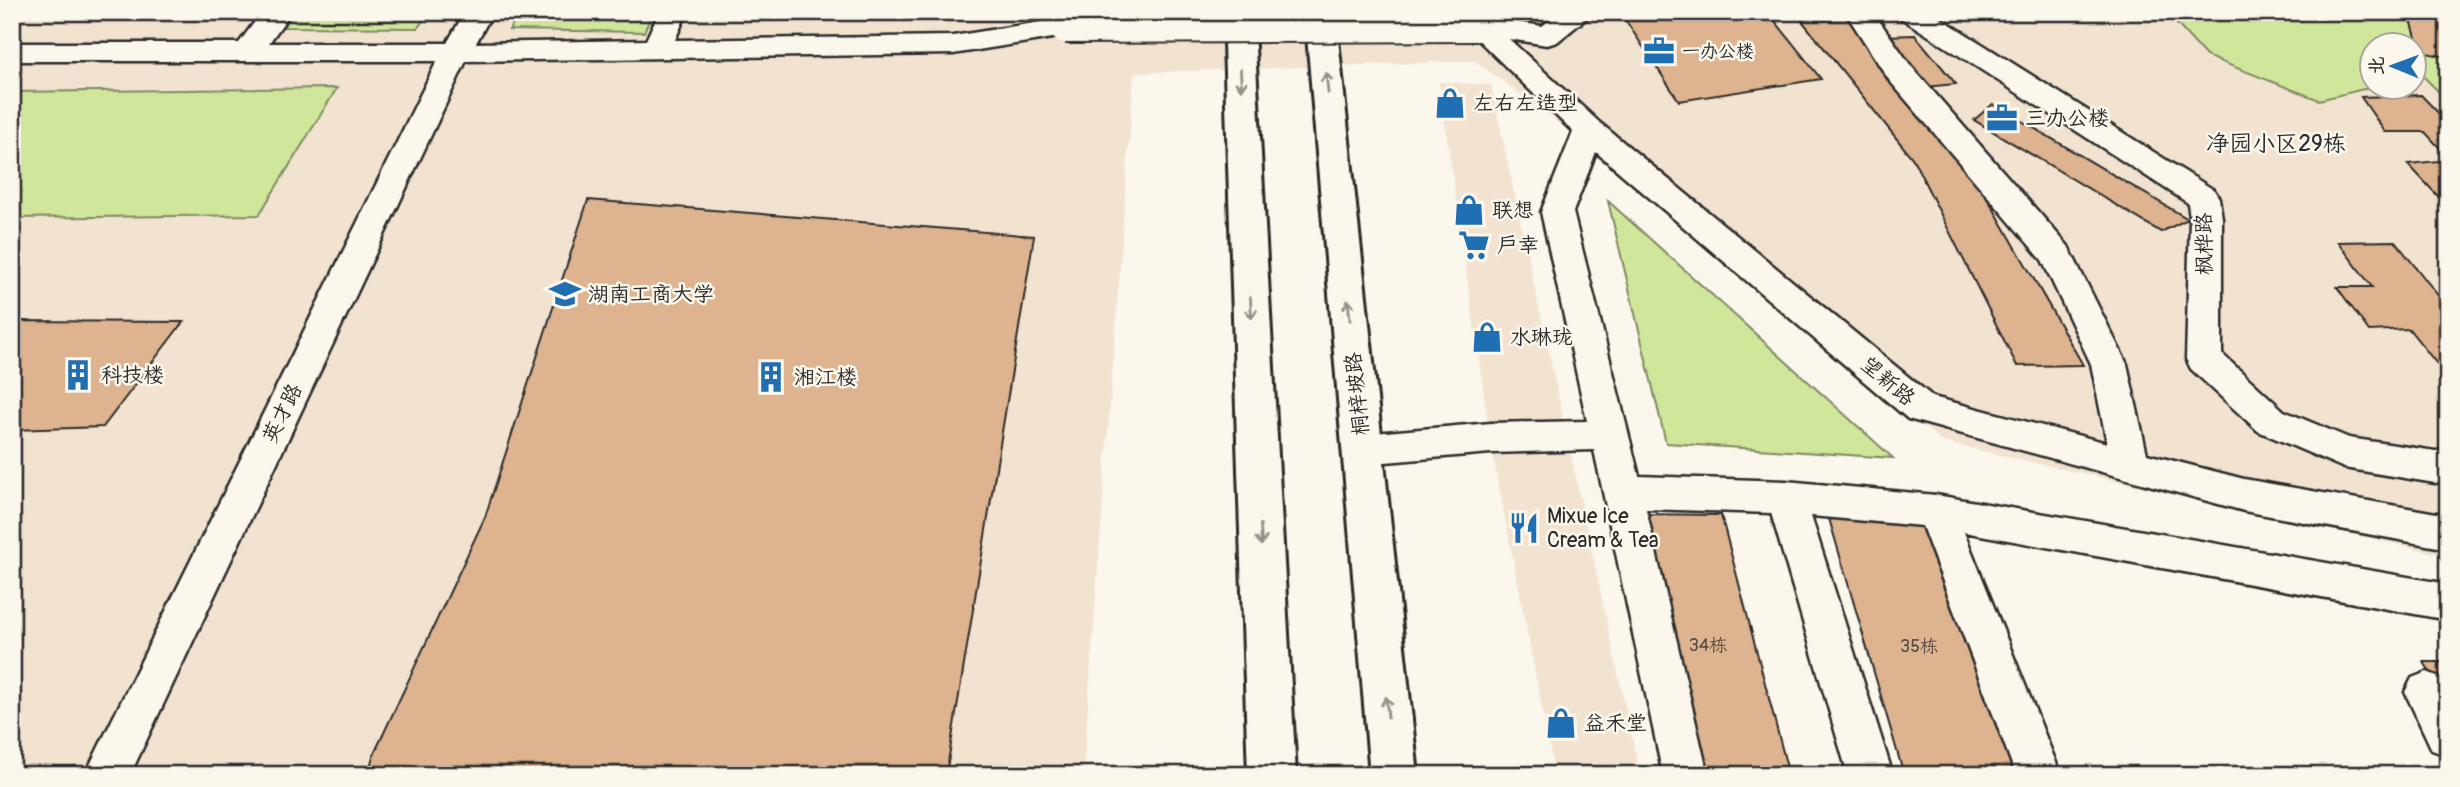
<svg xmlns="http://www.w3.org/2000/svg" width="2460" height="787" viewBox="0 0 2460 787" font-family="Pangolin,'LXGW WenKai TC',sans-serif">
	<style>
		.built { fill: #f2e3d0; fill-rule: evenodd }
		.green { fill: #d0e69b; stroke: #7e8863; stroke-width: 2 }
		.building { fill: #deb38f; stroke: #2b2b2b; stroke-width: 2 }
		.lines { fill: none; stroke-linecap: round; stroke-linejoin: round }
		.minor-casing { stroke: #2b2b2b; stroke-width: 5 }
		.primary-casing { stroke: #2b2b2b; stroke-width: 6 }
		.minor { fill: #fbf7ec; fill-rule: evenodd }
		.primary { fill: #fbf7ec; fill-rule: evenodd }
		.minor-bridge-casing { stroke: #2b2b2b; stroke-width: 36; stroke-linecap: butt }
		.minor-bridge { stroke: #fbf7ec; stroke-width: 32 }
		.oneway { stroke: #93918c }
		.labels { text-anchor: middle; stroke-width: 5; stroke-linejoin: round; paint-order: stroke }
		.far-poi-label { font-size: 18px; fill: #2b2b2b; stroke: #fbf7ec; text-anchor: start }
		.number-label { font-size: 18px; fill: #584d44 }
		.poi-label { font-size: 21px; fill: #2b2b2b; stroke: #fbf7ec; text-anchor: start }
		.street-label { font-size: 21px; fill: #2b2b2b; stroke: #fbf7ec }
		.neighbourhood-label { font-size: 23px; fill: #2b2b2b; stroke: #fbf7ec }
	</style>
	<rect width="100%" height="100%" fill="#fbf7ec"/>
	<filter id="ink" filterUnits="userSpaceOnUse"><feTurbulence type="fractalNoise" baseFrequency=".0143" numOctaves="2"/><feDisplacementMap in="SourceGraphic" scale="14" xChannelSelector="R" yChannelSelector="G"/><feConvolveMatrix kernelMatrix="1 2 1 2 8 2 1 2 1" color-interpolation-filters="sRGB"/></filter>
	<g filter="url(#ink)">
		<path class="built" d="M12 12H2448V556L1942 442 1589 145 1475 61 1134 73 1083 775H12ZM2372 46H2414V88H2372Z
			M1439 82 1491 85 1640 775H1555L1492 451Z"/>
		<path class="green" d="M294 12H428L418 28 283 27Z
			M520 12H653L644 32 509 30Z
			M2166 12H2448V101L2422 75 2415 77 2414 46H2372V87L2319 100 2206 56Z
			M337 88 259 215 12 218V92Z
			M1608 201 1893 458 1666 443Z"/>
		<path class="building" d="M1620 12H1768L1821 79 1679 101Z
			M1795 12H1843L1964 157 2083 365 2017 366 1913 159Z
			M2409 12H2448V57L2420 52Z
			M1915 35 1956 84 1925 87 1885 36Z
			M2421 95 2448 123V157L2425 132H2385L2361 97Z
			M1993 104 2188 219 2161 232 1974 120Z
			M2448 160V207L2408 164Z
			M588 200 1034 236 946 775H368L373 756 485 517Z
			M2395 241 2448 308V374H2445L2409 329 2369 331 2337 287H2372L2338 242Z
			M12 321 183 322 103 427 12 430Z
			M1633 514 1721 515 1789 775H1688Z
			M1828 515 1927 517 2017 775H1904Z
			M2424 662H2448V703Z"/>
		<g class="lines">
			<defs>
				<path id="minor" d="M262 12H291L269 43H447L465 12H493L476 43 646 40 659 12H687L675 40 953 36 1065 18 1075 21 1079 27 1075 33 1065 36 953 54 466 61 130 775H85L437 61H12V43H239Z
					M1561 12H1594L1557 42 1547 45 1509 39 1600 123 1933 397 2107 443 2091 364 2042 260 1889 80 1845 12H1873L1911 66 2068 246 2127 364 2147 454 2244 479 2448 515V549L2244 511 1908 419 1596 152 1573 212 1639 476 1786 481 1936 495 2448 584V620L1964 532 2061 775H2016L1922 526 1811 516 1893 775H1848L1771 513 1646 509 1708 775H1663L1594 450 1491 453 1362 464 1349 460 1343 449 1349 438 1362 434 1491 423 1587 421 1541 212 1573 132 1463 25 1467 19 1477 16 1542 26Z
					M1897 12H1931L2214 190 2219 198 2222 218V354L2284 411 2349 438 2435 451 2448 450V481L2435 483 2344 468 2258 431 2191 369 2186 359 2190 218 2188 203 1901 18Z
					M2427 672 2442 678 2448 689V756L2432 750 2405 692 2412 678Z"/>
				<path id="primary" d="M1223 12H1253L1296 775H1248Z
					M1305 12H1335L1418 775H1370Z"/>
			</defs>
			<use href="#minor" class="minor-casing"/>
			<use href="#primary" class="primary-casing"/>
			<use href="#minor" class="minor"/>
			<use href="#primary" class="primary"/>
			<defs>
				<path id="minor-bridge" d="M1065 27 1477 25"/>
			</defs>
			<use href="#minor-bridge" class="minor-bridge-casing"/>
			<use href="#minor-bridge" class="minor-bridge"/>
		</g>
		<defs><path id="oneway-shaft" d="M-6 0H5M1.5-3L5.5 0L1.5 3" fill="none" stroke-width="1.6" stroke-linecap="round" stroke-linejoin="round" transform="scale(1.75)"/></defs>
		<g class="oneway">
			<use href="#oneway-shaft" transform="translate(1241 80) rotate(87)"/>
			<use href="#oneway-shaft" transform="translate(1327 83) rotate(-96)"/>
			<use href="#oneway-shaft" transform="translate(1251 308) rotate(87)"/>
			<use href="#oneway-shaft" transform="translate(1349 310) rotate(-96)"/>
			<use href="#oneway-shaft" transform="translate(1261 535) rotate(87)"/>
			<use href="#oneway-shaft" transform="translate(1387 707) rotate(-96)"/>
		</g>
	</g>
	<defs>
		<symbol id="office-bare" viewBox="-9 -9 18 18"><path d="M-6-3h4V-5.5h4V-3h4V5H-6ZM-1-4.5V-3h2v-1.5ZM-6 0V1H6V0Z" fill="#1f6fb2" stroke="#fbf7ec" stroke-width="2.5" paint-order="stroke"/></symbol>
		<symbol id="shop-bare" viewBox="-9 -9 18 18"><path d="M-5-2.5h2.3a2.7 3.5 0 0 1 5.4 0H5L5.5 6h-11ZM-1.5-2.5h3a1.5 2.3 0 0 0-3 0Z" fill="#1f6fb2" stroke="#fbf7ec" stroke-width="2.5" paint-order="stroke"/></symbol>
		<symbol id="supermarket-bare" viewBox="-9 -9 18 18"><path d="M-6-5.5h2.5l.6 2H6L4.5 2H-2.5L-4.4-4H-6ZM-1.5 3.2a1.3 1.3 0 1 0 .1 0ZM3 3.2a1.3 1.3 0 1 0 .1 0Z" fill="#1f6fb2" stroke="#fbf7ec" stroke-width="2.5" paint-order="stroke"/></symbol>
		<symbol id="school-bare" viewBox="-9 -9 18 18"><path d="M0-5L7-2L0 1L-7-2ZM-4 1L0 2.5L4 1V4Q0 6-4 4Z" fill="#1f6fb2" stroke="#fbf7ec" stroke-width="2.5" paint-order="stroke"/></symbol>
		<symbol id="building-bare" viewBox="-9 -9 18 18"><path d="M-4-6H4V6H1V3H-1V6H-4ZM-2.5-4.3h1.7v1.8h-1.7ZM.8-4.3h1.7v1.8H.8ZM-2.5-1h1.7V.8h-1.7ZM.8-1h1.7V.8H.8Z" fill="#1f6fb2" stroke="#fbf7ec" stroke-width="2.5" paint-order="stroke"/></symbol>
		<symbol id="restaurant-bare" viewBox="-9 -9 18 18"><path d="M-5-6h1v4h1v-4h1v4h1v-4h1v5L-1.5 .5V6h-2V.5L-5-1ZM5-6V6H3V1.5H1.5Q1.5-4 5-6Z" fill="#1f6fb2" stroke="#fbf7ec" stroke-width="2.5" paint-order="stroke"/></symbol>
	</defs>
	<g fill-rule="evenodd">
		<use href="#office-bare" x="1637" y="29" width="44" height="44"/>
		<use href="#shop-bare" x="1428" y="81" width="44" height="44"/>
		<use href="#office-bare" x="1980" y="96" width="44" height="44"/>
		<use href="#shop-bare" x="1447" y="188" width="44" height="44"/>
		<use href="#supermarket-bare" x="1452" y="223" width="44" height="44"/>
		<use href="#school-bare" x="543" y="272" width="44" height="44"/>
		<use href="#shop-bare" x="1465" y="315" width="44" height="44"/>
		<use href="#building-bare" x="56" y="353" width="44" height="44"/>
		<use href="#building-bare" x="749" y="355" width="44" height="44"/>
		<use href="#restaurant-bare" x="1502" y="506" width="44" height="44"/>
		<use href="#shop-bare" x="1539" y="701" width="44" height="44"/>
	</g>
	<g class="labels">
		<g class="far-poi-label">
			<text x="1682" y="57">一办公楼</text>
		</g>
		<g class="number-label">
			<text x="1708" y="651">34栋</text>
			<text x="1919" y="652">35栋</text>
		</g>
		<g class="poi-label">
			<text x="1473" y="110">左右左造型</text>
			<text x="2025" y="125">三办公楼</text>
			<text x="1492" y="217">联想</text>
			<text x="1497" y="252">户幸</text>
			<text x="588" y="301">湖南工商大学</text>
			<text x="1510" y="344">水琳珑</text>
			<text x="101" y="382">科技楼</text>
			<text x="794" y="384">湘江楼</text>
			<text x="1547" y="523">Mixue Ice<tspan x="1547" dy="24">Cream &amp; Tea</tspan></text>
			<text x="1584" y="730">益禾堂</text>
		</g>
		<g class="street-label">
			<text transform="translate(2204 244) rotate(-91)" y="7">枫桦路</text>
			<text transform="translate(1888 381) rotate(40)" y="7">望新路</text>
			<text transform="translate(1357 394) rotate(-96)" y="7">桐梓坡路</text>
			<text transform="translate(282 413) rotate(-64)" y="7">英才路</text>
		</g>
		<g class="neighbourhood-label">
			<text x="2276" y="151">净园小区29栋</text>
		</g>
	</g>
	<rect width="2460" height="787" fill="none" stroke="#fbf7ec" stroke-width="42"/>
	<rect x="21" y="21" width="2418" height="745" fill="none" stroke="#2b2b2b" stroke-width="2.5" filter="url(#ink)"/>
	<g transform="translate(2393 66) rotate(271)"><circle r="33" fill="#fbf7ec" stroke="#a8a59f" stroke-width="2"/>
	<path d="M0-5L12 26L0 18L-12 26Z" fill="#1f6fb2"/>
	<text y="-10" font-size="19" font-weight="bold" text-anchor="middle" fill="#2b2b2b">北</text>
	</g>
</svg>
